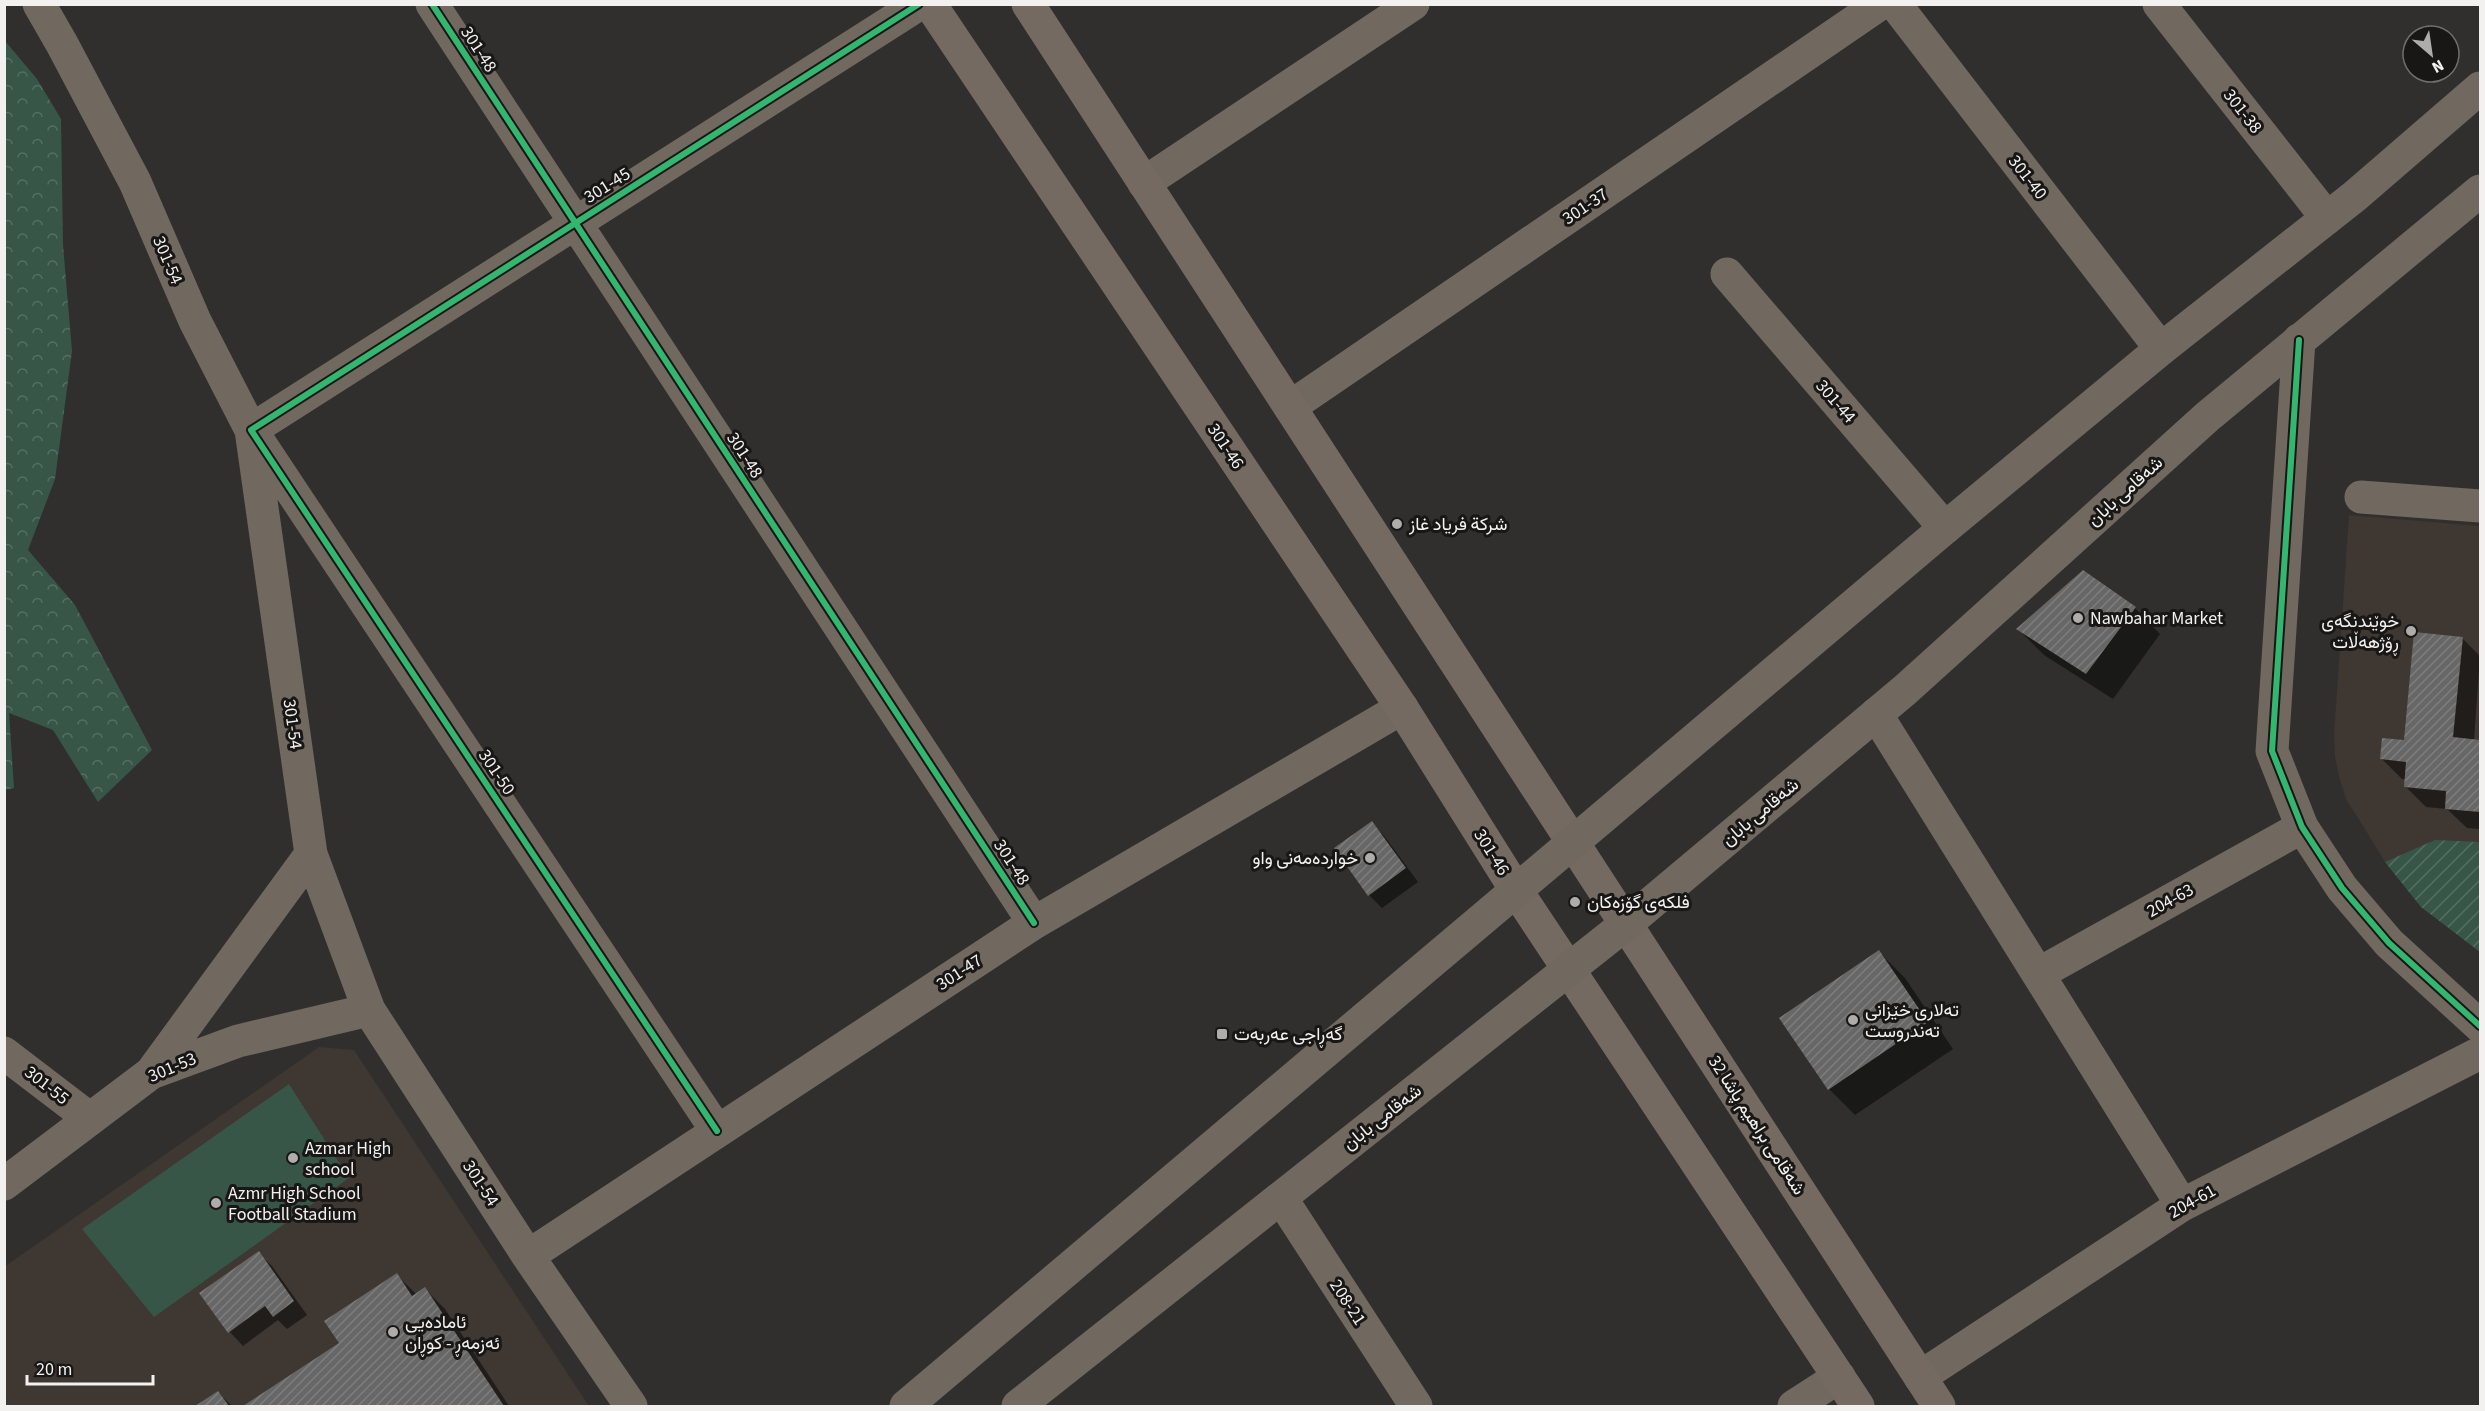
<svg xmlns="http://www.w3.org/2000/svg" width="2485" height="1411" viewBox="0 0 2485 1411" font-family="'Source Sans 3',Vazirmatn,sans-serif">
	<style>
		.built { fill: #3e3732 }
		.forest { fill: url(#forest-crowns) }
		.garden { fill: url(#garden-furrows) }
		.pitch { fill: #375648 }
		.shadow { fill: #0007 }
		.building { fill: url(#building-hatch) }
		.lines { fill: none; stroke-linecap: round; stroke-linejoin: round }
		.minor { stroke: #716860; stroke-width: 33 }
		.secondary { stroke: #746a62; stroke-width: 33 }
		.primary { stroke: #716860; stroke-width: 33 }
		.cycleway-casing { stroke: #181716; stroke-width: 10 }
		.cycleway { stroke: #33b770; stroke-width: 6 }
		.poi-dot { fill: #aeadab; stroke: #181716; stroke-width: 2 }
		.labels { text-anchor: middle; stroke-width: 6; stroke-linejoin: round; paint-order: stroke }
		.street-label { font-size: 18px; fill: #f2f1ef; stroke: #181716 }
		.poi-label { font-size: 18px; fill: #f2f1ef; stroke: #181716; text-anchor: start }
	</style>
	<defs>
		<pattern id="forest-crowns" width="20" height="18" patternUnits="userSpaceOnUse" patternTransform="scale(1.5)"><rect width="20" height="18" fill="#375648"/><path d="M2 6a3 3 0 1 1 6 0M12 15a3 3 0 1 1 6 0" fill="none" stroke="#546f63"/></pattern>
		<pattern id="garden-furrows" width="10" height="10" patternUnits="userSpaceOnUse" patternTransform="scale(1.5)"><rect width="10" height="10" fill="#375648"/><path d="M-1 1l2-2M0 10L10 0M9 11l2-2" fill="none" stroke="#546f63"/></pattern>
		<pattern id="building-hatch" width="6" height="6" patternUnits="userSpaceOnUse" patternTransform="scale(1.5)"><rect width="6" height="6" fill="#686767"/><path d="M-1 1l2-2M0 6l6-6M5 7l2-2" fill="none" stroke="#7e7d7d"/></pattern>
	</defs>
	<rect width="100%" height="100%" fill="#302f2e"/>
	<path class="built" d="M2349 515 2480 526V952L2421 907 2385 862 2363 826 2347 801 2340 780 2335 757 2334 735Z
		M319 1047 354 1050 589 1406H5L4 1267Z"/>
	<path class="forest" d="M5 41 37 79 61 119 63 245 72 351 55 479 28 550 75 605 152 750 98 802 53 730 9 713 14 788 5 790Z"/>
	<path class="garden" d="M2435 840 2480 842V952L2421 907 2385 862Z"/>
	<path class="pitch" d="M289 1084 349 1178 154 1317 82 1229Z"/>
	<path class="shadow" d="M2135 608 2160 634 2113 699 2044 655 2018 629Z
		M2462 638 2480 656 2474 741 2480 742V829L2467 828 2447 809 2426 807 2406 787V779H2402L2382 759 2405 742Z
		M1372 823 1385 837 1418 882 1382 908 1369 895Z
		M1879 952 1905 978 1953 1049 1855 1115 1829 1089Z
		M258 1253 272 1266 307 1315 287 1329 278 1320 243 1346 230 1332 201 1293Z
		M397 1275 416 1294 425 1289 445 1309 509 1406H246L341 1344Z
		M218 1393 232 1406H198Z"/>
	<path class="building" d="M2083 570 2136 607 2086 674 2016 629Z
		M2414 632 2463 637 2453 737 2480 740V812L2445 809 2446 791 2404 787 2406 762 2380 759 2382 738 2404 740Z
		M1372 821 1406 868 1368 896 1334 848Z
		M1879 950 1928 1022 1828 1090 1779 1018Z
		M259 1251 294 1301 273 1317 265 1306 228 1333 199 1293Z
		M397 1273 412 1296 425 1287 504 1406H243L339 1343 324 1321Z
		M218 1391 229 1406H195Z"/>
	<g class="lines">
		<path class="minor" d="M39 4 62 44 135 182 195 321 251 430 311 854 369 1010 528 1256 631 1406
			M432 4 1034 923
			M1895 4 2161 349
			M2159 4 2327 218
			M1144 183 1413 4
			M1727 274 1945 528
			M2299 340 2272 751 2302 827 2342 888 2389 943 2480 1026
			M1290 407 1880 4
			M2361 497 2480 506
			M1876 714 2182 1205
			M2038 974 2302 827
			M4 1053 89 1118
			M151 1073 311 854
			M717 1131 251 430 919 4
			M4 1184 151 1073 238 1041 369 1010
			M1281 1198 1416 1406
			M528 1256 1034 923 1402 708
			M1920 1377 2182 1205 2480 1053
			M1794 1406 1839 1377"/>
		<path class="secondary" d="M930 4 1402 708 1516 890 1858 1406
			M1028 4 1939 1406"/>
		<path class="primary" d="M906 1406 1945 528 2161 349 2355 196 2480 88
			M1018 1406 1626 924 1905 690 2207 417 2480 191"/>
		<defs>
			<path id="cycleway" d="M432 4 1034 923
				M2299 340 2272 751 2302 827 2342 888 2389 943 2480 1026
				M717 1131 251 430 919 4"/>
		</defs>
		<use href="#cycleway" class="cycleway-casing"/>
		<use href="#cycleway" class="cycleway"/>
	</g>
	<g class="poi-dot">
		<circle cx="1397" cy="524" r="6"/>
		<circle cx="2078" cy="618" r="6"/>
		<circle cx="2411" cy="631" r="6"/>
		<circle cx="1370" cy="858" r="6"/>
		<circle cx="1575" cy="902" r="6"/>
		<circle cx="1853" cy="1020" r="6"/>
		<rect x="1216" y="1028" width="12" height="12" rx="3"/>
		<circle cx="293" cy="1158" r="6"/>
		<circle cx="216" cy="1203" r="6"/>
		<circle cx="393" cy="1332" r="6"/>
	</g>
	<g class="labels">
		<g class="street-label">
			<text transform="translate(479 49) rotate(57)" y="6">301-48</text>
			<text transform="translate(2243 111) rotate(52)" y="6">301-38</text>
			<text transform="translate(2028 177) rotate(52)" y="6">301-40</text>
			<text transform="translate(607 185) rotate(-32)" y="6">301-45</text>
			<text transform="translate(1585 206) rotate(-34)" y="6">301-37</text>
			<text transform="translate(168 260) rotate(67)" y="6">301-54</text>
			<text transform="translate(1836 401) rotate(49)" y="6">301-44</text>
			<text transform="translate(1226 446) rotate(56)" y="6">301-46</text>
			<text transform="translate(745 455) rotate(57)" y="6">301-48</text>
			<text transform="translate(2125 491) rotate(-42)" y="6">شەقامی بابان</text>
			<text transform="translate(293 724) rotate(82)" y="6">301-54</text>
			<text transform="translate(497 772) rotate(56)" y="6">301-50</text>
			<text transform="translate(1760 812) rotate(-40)" y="6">شەقامی بابان</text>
			<text transform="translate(1492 852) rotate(58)" y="6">301-46</text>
			<text transform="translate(1012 862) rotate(57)" y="6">301-48</text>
			<text transform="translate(2170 900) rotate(-29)" y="6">204-63</text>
			<text transform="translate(959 972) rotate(-33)" y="6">301-47</text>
			<text transform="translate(172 1067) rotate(-23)" y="6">301-53</text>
			<text transform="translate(47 1085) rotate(38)" y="6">301-55</text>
			<text transform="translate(1382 1117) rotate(-38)" y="6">شەقامی بابان</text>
			<text transform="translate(1757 1125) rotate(57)" y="6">شەقامی براهیم پاشا 32</text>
			<text transform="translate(481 1183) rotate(57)" y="6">301-54</text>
			<text transform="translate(2192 1201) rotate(-29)" y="6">204-61</text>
			<text transform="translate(1348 1302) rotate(57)" y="6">208-21</text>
		</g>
		<g class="poi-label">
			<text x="1409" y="530">شرکة فرياد غاز</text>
			<text x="2090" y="624">Nawbahar Market</text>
			<text x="2399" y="627" text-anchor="end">خوێندنگەی<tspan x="2399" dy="21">ڕۆژهەڵات</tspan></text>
			<text x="1358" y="864" text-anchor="end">خواردەمەنی واو</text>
			<text x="1587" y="908">فلکەی گۆزەکان</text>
			<text x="1865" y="1016">تەلاری خێزانی<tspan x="1865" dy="21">تەندروست</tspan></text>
			<text x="1234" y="1040">گەڕاجی عەربەت</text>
			<text x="305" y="1154">Azmar High<tspan x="305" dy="21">school</tspan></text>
			<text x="228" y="1199">Azmr High School<tspan x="228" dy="21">Football Stadium</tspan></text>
			<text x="405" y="1328">ئامادەیی<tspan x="405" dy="21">ئەزمەڕ - کوڕان</tspan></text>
		</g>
	</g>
	<rect width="2485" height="1411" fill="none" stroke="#f2f1ef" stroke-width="12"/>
	<g transform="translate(2431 54) rotate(151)"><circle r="28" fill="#181716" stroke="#6f6e6d" stroke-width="1.5"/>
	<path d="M0-4.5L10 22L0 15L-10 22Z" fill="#aeadab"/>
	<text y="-9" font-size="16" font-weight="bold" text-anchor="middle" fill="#f2f1ef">N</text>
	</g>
	<path d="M27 1375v9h126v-9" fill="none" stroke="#f2f1ef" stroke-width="3"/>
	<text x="36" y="1375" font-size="18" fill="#f2f1ef" stroke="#181716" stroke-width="4.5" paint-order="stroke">20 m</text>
</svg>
